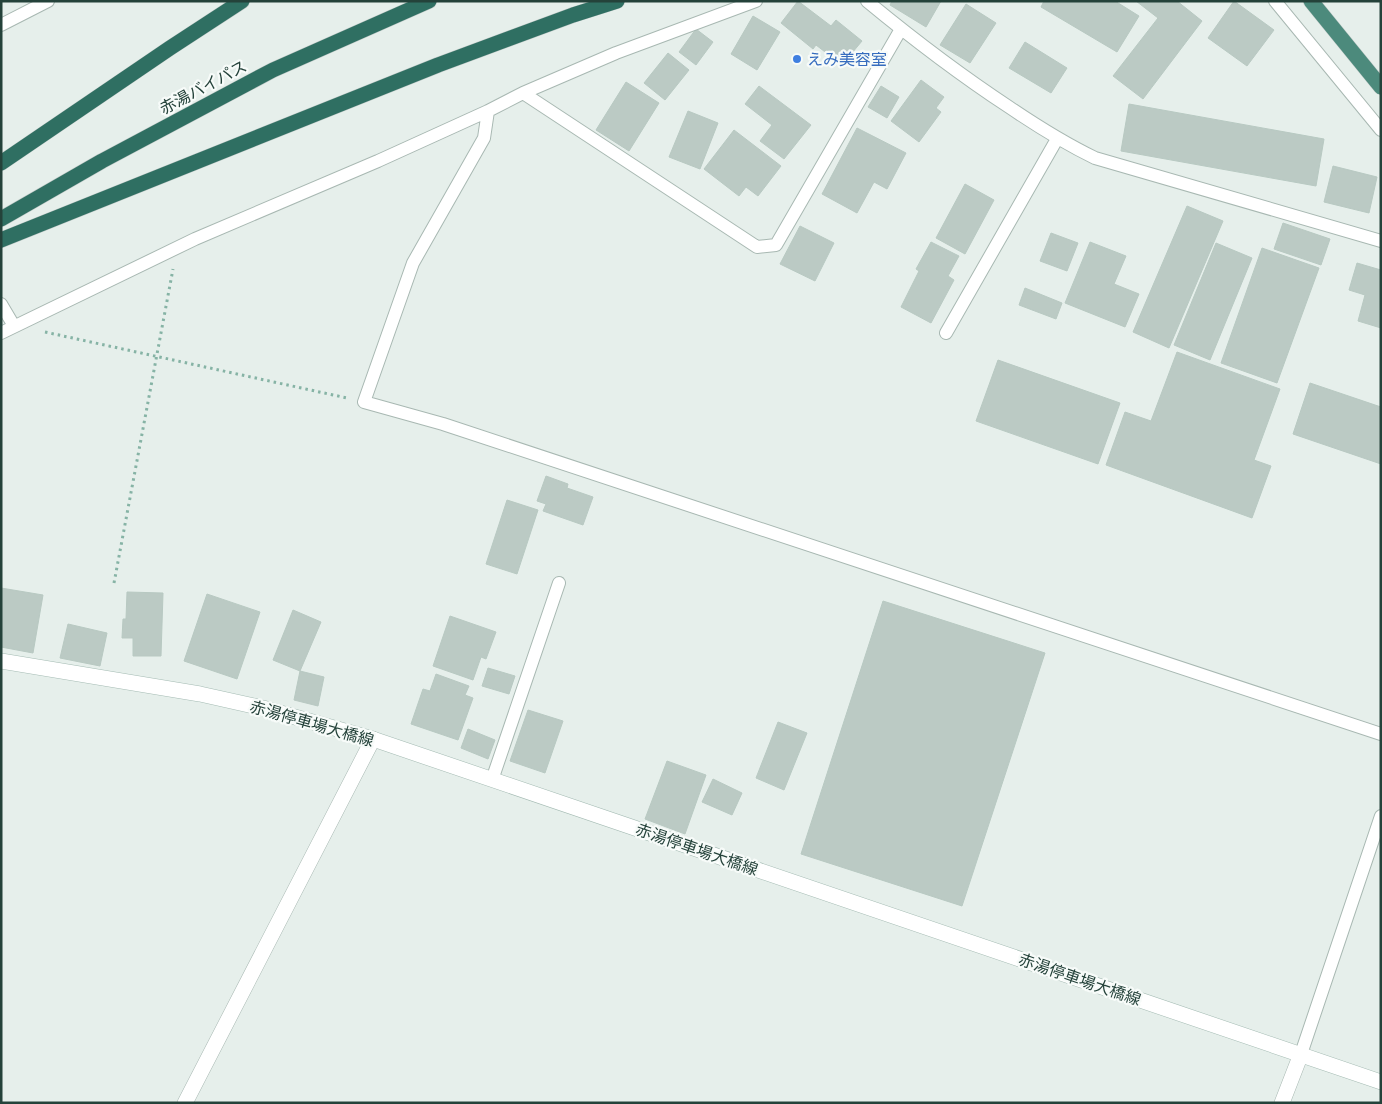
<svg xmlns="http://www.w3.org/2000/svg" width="1382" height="1104" viewBox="0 0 1382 1104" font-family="'Exo 2','Noto Sans JP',sans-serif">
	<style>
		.building { fill: #bbcac4; stroke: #b8c9c2 }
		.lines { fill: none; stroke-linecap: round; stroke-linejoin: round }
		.service-casing { stroke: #a8b8b2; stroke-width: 14 }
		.minor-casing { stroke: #a8b8b2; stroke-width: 16 }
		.secondary-casing { stroke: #a4bbb3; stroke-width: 16 }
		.trunk-casing { stroke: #c2cac8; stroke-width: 16 }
		.motorway-casing { stroke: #c2cac8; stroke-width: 16 }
		.path { stroke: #86b3a5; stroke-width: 3; stroke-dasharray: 2.5 4; stroke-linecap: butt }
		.service { stroke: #fff; stroke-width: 12 }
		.minor { stroke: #fff; stroke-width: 15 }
		.secondary { stroke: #fff; stroke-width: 15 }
		.trunk { stroke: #4c8a7c; stroke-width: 15 }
		.motorway { stroke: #2f6f62; stroke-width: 15 }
		.shop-dot { fill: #3f7fe0; stroke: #f7fbf9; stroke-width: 2 }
		.labels { text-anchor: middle; stroke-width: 4.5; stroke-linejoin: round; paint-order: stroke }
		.shop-label { font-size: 16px; fill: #366cbe; stroke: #f7fbf9; text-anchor: start }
		.street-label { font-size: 16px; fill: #24423a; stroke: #f7fbf9 }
	</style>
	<rect width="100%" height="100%" fill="#e6efeb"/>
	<path class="building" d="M798 1 831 26 836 20 862 41 842 65 816 45 813 49 781 23Z
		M892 1H941L926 27 890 5Z
		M1044 1H1115L1139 16 1117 52 1041 7Z
		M1136 1H1177L1202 21 1143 99 1113 76 1158 18Z
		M1234 1 1274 30 1247 66 1208 38Z
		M966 4 996 23 970 63 940 45Z
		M753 16 780 32 757 70 731 54Z
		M696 29 713 42 696 65 679 52Z
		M1025 42 1067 68 1051 93 1009 68Z
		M668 53 689 70 665 100 644 83Z
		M921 80 944 97 936 108 941 112 919 142 891 121Z
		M626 82 659 103 629 151 596 130Z
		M759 86 811 125 784 159 760 141 772 125 745 104Z
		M881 86 899 97 887 118 868 107Z
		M1129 104 1324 139 1316 186 1121 151Z
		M688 111 718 123 700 169 669 157Z
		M857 128 906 153 887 189 874 182 857 213 822 194Z
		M734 130 781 166 758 196 746 187 739 196 704 169Z
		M1333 166 1377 177 1369 213 1324 202Z
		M965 184 994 200 965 254 936 238Z
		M1187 206 1223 221 1169 348 1133 332Z
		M1283 223 1330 239 1321 265 1274 249Z
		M800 226 834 243 815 281 780 264Z
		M1051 233 1078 243 1067 271 1040 261Z
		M931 242 959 256 948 276 954 280 931 323 901 307 919 271 916 269Z
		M1090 242 1126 256 1114 284 1139 294 1125 327 1065 303Z
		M1216 243 1252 258 1210 360 1174 345Z
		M1262 248 1319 268 1277 383 1221 363Z
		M1357 263 1381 270V328L1358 321 1365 295 1349 290Z
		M1025 288 1062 303 1056 319 1019 305Z
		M1177 352 1280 389 1254 460 1271 466 1252 518 1106 465 1125 412 1151 421Z
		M998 360 1120 403 1098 464 976 421Z
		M1310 383 1381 407V464L1293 434Z
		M546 476 568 484 567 488 593 497 583 525 543 511 546 504 537 501Z
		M507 500 538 510 517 574 486 564Z
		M1 588 43 595 33 653 1 647Z
		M127 592 163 593 161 656H133V638H122L123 619H126Z
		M207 594 260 612 237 679 184 661Z
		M883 601 1045 653 962 906 801 854Z
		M293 610 321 622 300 671 273 660Z
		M450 616 496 632 486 659 481 657 473 680 433 666Z
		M68 624 107 633 100 666 60 658Z
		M488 668 515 676 509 694 482 686Z
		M300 671 324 677 318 706 294 700Z
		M436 674 469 686 465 695 473 698 458 740 411 724 423 689 430 691Z
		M528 710 563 721 545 773 510 761Z
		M778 722 807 733 784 790 756 778Z
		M468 729 495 740 488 759 461 748Z
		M667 761 706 775 685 834 645 819Z
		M713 779 742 793 732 815 702 802Z"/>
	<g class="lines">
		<defs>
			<path id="service" d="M867 1C913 39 959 74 1009 107 1037 126 1064 143 1095 158L1381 241
				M1275 1 1381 130
				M1 25 48 1
				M901 29 776 245 757 247 523 93 488 111 484 138 413 263 364 402 443 424 1381 734
				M523 93 616 53 756 1
				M1 304 14 326
				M1 333 195 239 378 161 488 111
				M946 333 1057 139
				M492 780 559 583
				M1301 1054 1381 816"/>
			<path id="minor" d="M185 1103 373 739
				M1282 1103 1301 1054"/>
			<path id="secondary" d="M1 661 200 694 263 708 373 739 1381 1082"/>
			<path id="trunk" d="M1311 1 1381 87"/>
			<path id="motorway" d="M1 163 170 48 242 1
				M1 219 102 161 273 70 429 1
				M1 240 438 65 573 15 617 1"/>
		</defs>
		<use href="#service" class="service-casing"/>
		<use href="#minor" class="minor-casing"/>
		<use href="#secondary" class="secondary-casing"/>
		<use href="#trunk" class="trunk-casing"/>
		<use href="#motorway" class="motorway-casing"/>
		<path class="path" d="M45 332 347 398
			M114 583 173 269"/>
		<use href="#service" class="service"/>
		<use href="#minor" class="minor"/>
		<use href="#secondary" class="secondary"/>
		<use href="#trunk" class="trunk"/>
		<use href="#motorway" class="motorway"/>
	</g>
	<circle class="shop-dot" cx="797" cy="59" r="5"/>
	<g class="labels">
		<g class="shop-label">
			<text x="807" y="65">えみ美容室</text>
		</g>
		<g class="street-label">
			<text transform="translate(203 87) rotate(-28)" y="6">赤湯バイパス</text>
			<text transform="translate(312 723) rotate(16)" y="6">赤湯停車場大橋線</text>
			<text transform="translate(697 849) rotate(19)" y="6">赤湯停車場大橋線</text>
			<text transform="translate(1080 979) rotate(19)" y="6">赤湯停車場大橋線</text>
		</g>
	</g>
	<rect width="1382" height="1104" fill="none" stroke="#24423a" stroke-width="5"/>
</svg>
